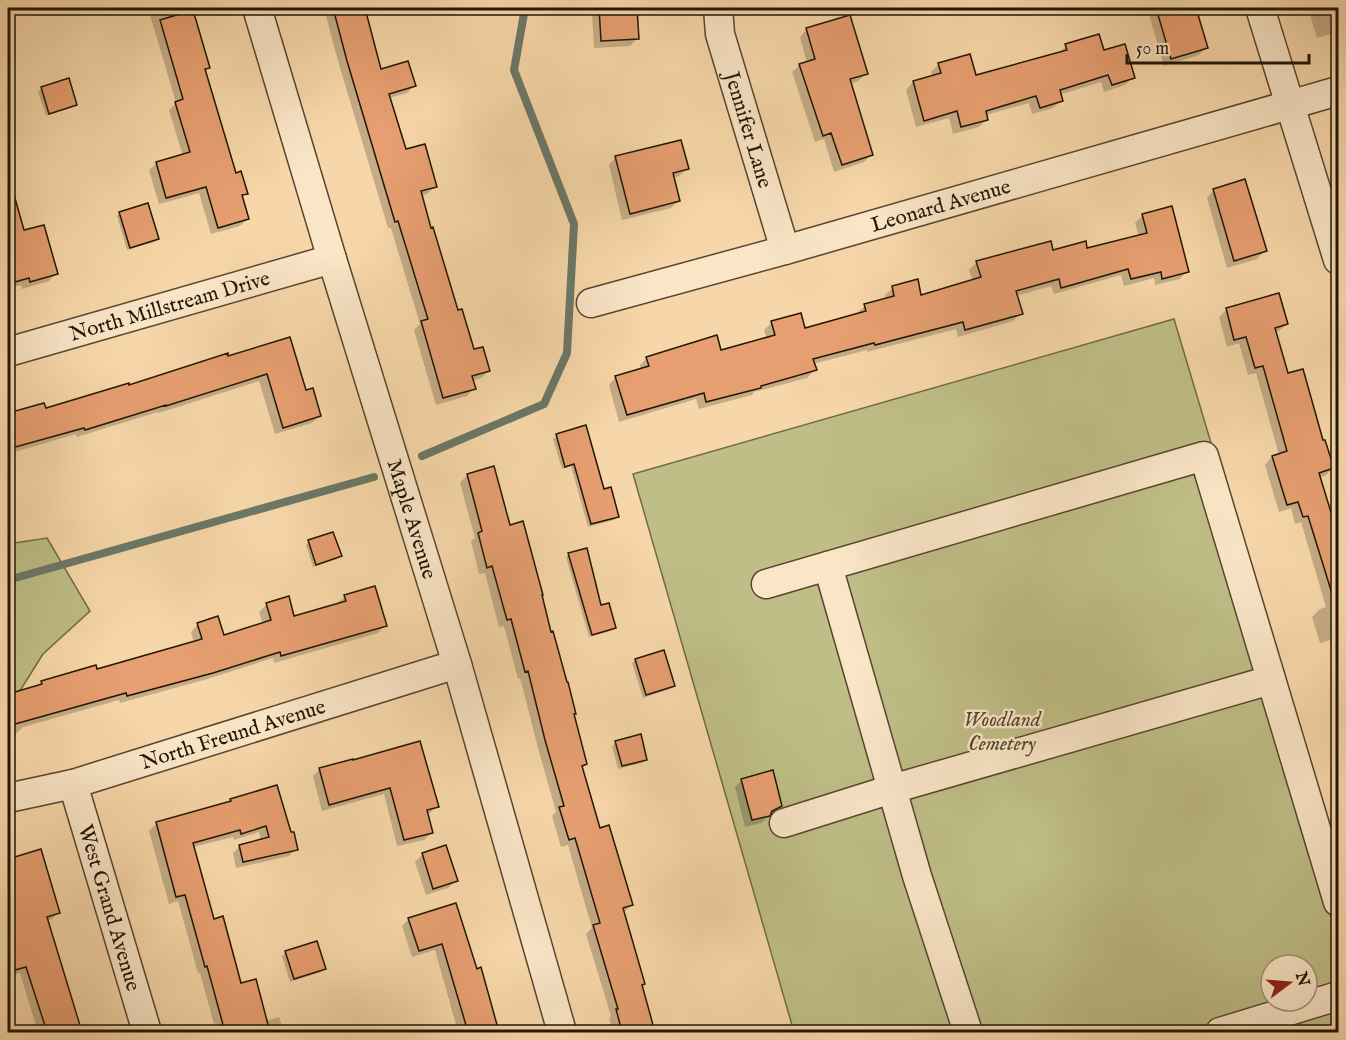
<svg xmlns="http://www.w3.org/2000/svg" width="1346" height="1040" viewBox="0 0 1346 1040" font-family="'IM FELL English',serif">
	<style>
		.green { fill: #bfbe86; stroke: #706a46; stroke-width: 1.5; fill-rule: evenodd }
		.shadow { fill: #0003 }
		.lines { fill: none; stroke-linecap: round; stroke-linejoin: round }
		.stream { stroke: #6b7867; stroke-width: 8 }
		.building { fill: #e79f71; stroke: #201607; stroke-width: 1.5 }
		.minor-casing { stroke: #564630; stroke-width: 31 }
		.minor { stroke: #fae5c7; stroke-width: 28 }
		.labels { text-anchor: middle; stroke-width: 5; stroke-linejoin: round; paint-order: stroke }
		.street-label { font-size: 21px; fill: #201607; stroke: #fae5c7 }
		.park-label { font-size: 21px; font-style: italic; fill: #50482d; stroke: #fae5c7 }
	</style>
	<rect width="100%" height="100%" fill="#f7d7a9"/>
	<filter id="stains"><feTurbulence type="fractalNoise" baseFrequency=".00333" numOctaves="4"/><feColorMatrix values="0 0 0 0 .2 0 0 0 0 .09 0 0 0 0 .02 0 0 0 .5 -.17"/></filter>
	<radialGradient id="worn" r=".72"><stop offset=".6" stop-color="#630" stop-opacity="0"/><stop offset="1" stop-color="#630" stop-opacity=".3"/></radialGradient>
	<path class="green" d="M1174 319 1338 868V1032H794L633 474ZM1271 965H1307V1001H1271Z
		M47 538 90 611 43 654 8 710V544Z"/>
	<path class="shadow" d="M148 8H191L208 68 204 71 235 175 246 193 242 198 248 219 240 226 211 234 199 193 159 204 149 170 157 163 183 156 169 110 176 103Z
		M324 8H363L380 71 414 86 407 93 389 98 405 151 435 186 427 194 421 196 457 312 473 351 489 371 481 378 472 381 474 388 467 396 436 405 414 330 420 324 391 228H388L338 61Z
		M598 8H645L636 14 638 38 630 46 594 48 592 13Z
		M1147 8H1194L1206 48 1199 55 1164 66Z
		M1308 8H1338V32L1317 38Z
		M807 29 866 74 858 81 850 84 872 154 864 162 834 172 824 139 815 142 792 72 800 65 807 63 800 37Z
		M1066 46 1103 52 1133 77 1125 85 1104 92 1101 82 1059 95 1061 101 1053 108 1032 114 1029 103 986 115 987 119 979 127 953 134 949 118 916 127 906 90 913 82 933 77 931 72 939 64 975 77 1058 54Z
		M68 80 75 104 72 107 46 116 38 92 41 89Z
		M616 157 687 169 679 176 673 178 679 201 671 208 622 220 609 165Z
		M8 178 23 232 56 273 49 281 22 289 21 285 8 288Z
		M1214 190 1265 251 1257 259 1227 268 1207 198Z
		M120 213 157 239 154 242 127 250 117 216Z
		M1143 215 1187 271 1180 279 1155 285 1154 278 1124 286 1121 275 1054 294 1051 286 1016 296 1021 313 1013 321 958 337 956 329 867 352V350L813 364 815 370 807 378 754 392 752 395 699 409 696 399 619 422 609 385 616 377 641 370 640 365 647 358 720 352 767 339 764 330 772 322 804 330 857 315V313L865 306 886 300 885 295 893 288 920 296 973 281 969 270 977 262 1052 251 1086 249 1139 236 1135 223Z
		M1278 295 1287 324 1279 331 1275 332 1287 375 1322 442 1333 468 1325 476 1319 477 1333 524 1338 523V670L1330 640 1320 643 1312 617 1320 609 1326 607 1301 522 1295 524 1291 508 1279 512 1265 465 1272 457 1279 455 1256 373 1248 375 1239 343 1227 347 1219 317 1226 310Z
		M289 339 305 392 320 416 312 423 275 434 259 381 159 413 158 412 77 437 76 434 8 454V415L43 405 45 410 128 387Z
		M557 436 603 490 617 517 614 520 588 527 571 466 562 469 553 439Z
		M467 475 509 526 540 595 586 764 581 768 599 830 631 905 624 912 653 1032H613L609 1018 611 1016 586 934 592 928 568 845 561 847 552 816 556 812 538 748 520 678 518 679 504 626 499 627 485 573 479 574 471 541 475 538 460 483Z
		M309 542 340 556 337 559 313 567 306 545Z
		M569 554 600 607 615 628 611 631 589 637 566 557Z
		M345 596 385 625 378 633 274 663 273 658 204 680 120 703 119 700 23 727 17 733 8 735V695L37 687 42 682 96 671 194 643 191 632 198 624 223 636 263 624 259 612 267 604 293 618 337 604Z
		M635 660 674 686 670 689 643 698 632 663Z
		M616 743 646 759 642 763 618 769 612 746Z
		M352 762 437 806 430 813 426 814 431 833 424 840 397 846 384 794 322 811 313 776 320 769Z
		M742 780 781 806 761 823 745 827 735 787Z
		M276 787 296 849 289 856 236 868 233 853 240 846 261 841 259 832 234 840 233 837 193 847 213 920 240 984 266 1021 279 1017 284 1032H219L216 1023 214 1024 200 973H198L178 901 169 904 149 831 157 823 228 804 231 800Z
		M423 854 456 881 448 888 426 895 415 862Z
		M10 859 58 913 52 919 47 921 81 1032H38L20 973 8 976V944L15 942 8 917V862Z
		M455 904 477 970 480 969 498 1032H458L435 950 412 957 402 926 409 919Z
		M286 952 324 969 321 972 290 982 282 956Z
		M327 1026 329 1032H304Z"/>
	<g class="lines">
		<path class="stream" d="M422 456 544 404 567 353 574 224 514 70 525 8
			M8 580 374 477"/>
	</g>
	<path class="building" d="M333 8H365L381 69 408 61 416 86 389 94 406 149 425 144 437 187 421 191 431 228 433 227 458 310 462 309 474 349 483 347 490 371 472 376 476 389 443 398 421 321 428 319 398 221 395 222 347 61Z
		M599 8H637L639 39 601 41Z
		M1156 8H1196L1208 48 1171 59Z
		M193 10 210 68 205 69 236 173 241 171 248 194 242 195 249 219 218 228 206 187 166 198 156 162 190 152 175 102 183 99 160 20Z
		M850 15 868 74 850 79 873 155 842 165 831 133 823 136 799 64 815 59 806 28Z
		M1099 34 1104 50 1125 44 1135 78 1112 85 1108 75 1060 90 1063 101 1040 108 1036 96 986 111 988 120 961 127 957 111 924 121 913 81 941 73 938 63 970 54 976 75 1067 50 1065 44Z
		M69 78 77 105 49 114 41 87Z
		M681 140 689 169 673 173 680 201 630 214 615 156Z
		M1245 179 1267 251 1234 261 1213 189Z
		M8 191H13L24 230 44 225 58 274 30 282 29 278 8 284Z
		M148 203 159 239 130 248 119 212Z
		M1172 206 1189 272 1162 279 1161 272 1131 279 1128 269 1061 288 1059 279 1016 291 1023 314 965 330 963 322 875 345 874 343 813 359 817 370 761 386V388L706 402 704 393 627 415 615 376 649 366 646 357 717 335 721 350 775 335 771 321 801 313 805 328 866 311 864 304 894 296 892 286 918 279 921 295 981 277 976 261 1051 241 1053 250 1086 241 1087 248 1147 233 1142 214Z
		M1279 293 1288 324 1275 328 1288 373 1303 369 1323 440H1325L1334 468 1319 473 1334 522 1338 521V600H1334L1308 516 1303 517 1298 502 1287 505 1272 456 1287 451 1263 366 1255 368 1246 337 1234 340 1226 308Z
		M290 337 306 390 313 388 321 416 283 428 267 374 166 406V405L85 430 84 428 8 449V413L44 403 46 408 129 383V385L228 353V356Z
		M586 425 604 489 611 487 619 517 591 524 574 464 565 467 556 434Z
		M494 466 510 525 523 521 543 595H542L551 632 553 631 567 682H568L576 714H574L587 764 582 766 600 828 609 825 633 905 623 908 645 984 642 985 655 1032H622L616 1009H618L593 925 600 923 575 838 569 840 559 807 564 806 545 740 528 671 525 672 511 619 507 620 492 566 487 568 478 533 482 531 467 474Z
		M333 532 342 556 316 565 308 540Z
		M587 548 601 605 609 603 616 628 592 635 568 553Z
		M375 586 387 626 281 656 280 652 213 673 127 696 126 693 8 726V694L42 684 41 681 96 665 97 669 202 639 197 623 218 616 224 635 271 620 266 603 289 596 294 616 346 601 344 595Z
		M664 650 675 686 646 695 635 659Z
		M641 734 647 760 622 766 615 741Z
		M420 741 439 807 427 810 433 833 404 840 390 788 329 805 319 768 353 759V760Z
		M773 770 782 806 772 811 770 816 752 820 741 779Z
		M277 785 291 832H294L298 850 243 862 239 845 269 837 266 826 241 834 240 830 193 843 214 919 223 916 241 983 256 979 270 1032H225L207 966 205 967 185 895 176 897 156 822 231 801 230 799Z
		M446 845 458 881 433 889 422 853Z
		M41 849 60 913 47 917 82 1032H47L26 967 8 972V859Z
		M456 903 477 969 481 967 499 1032H468L442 944 419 951 408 918Z
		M317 941 326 969 294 979 285 951Z"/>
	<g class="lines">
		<defs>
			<g id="minor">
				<path id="s1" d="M257 8 332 259 457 664 562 1032"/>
				<path id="s2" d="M718 8 720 34 785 250"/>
				<path d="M1260 8 1338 260"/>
				<path id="s3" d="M591 303 785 250 1338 91"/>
				<path id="s4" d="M8 352 332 259"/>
				<path d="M828 566 917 876 968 1032"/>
				<path d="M766 584 1204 456 1338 902"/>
				<path id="s5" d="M73 784 147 1032"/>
				<path id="s6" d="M8 798 73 784 457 664"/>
				<path d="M784 823 892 789 1271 680"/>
				<path d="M1220 1032 1338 996"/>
			</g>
		</defs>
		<use href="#minor" class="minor-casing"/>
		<use href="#minor" class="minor"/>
	</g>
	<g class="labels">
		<g class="street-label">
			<text dy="7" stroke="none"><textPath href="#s2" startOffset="126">Jennifer Lane</textPath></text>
			<text dy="7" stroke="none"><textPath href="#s3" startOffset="363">Leonard Avenue</textPath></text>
			<text dy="7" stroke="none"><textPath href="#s4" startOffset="168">North Millstream Drive</textPath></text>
			<text dy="7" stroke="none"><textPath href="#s1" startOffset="534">Maple Avenue</textPath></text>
			<text dy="7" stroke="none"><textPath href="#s6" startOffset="234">North Freund Avenue</textPath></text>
			<text dy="7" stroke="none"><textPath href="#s5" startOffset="129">West Grand Avenue</textPath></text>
		</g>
		<g class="park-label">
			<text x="1002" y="726">Woodland<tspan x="1002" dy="24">Cemetery</tspan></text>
		</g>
	</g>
	<rect width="1346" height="1040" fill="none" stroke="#f7d7a9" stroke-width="30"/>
	<rect x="9" y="9" width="1328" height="1022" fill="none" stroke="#201607" stroke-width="3"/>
	<rect x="15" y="15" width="1316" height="1010" fill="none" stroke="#201607" stroke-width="1.5"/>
	<g transform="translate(1289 983) rotate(74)"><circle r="28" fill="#fae5c7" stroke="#a3927a" stroke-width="1.5"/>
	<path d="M0-4.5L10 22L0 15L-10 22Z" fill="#8f2418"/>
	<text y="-9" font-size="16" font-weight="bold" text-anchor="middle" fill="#201607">N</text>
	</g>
	<path d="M1127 54v9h182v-9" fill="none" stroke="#201607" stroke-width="3"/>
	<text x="1136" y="54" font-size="18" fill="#201607" stroke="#fae5c7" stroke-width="4.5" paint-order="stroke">50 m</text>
	<rect width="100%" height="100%" filter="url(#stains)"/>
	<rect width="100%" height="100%" fill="url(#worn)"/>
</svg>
